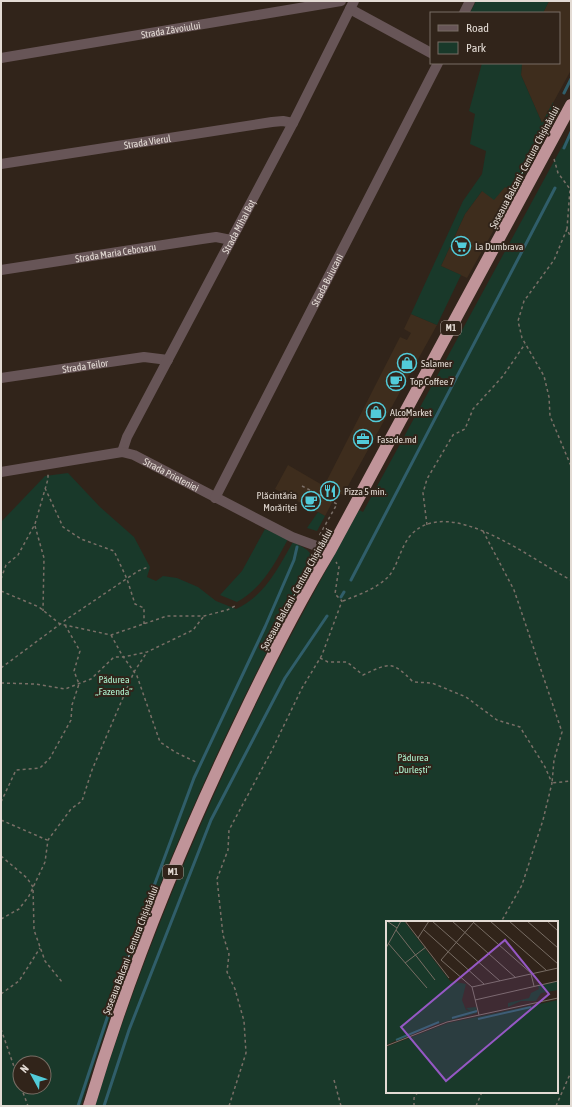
<svg xmlns="http://www.w3.org/2000/svg" width="572" height="1107" viewBox="0 0 572 1107" font-family="'Asap Condensed',sans-serif">
	<style>
		.built { fill: #3e2d1d }
		.green { fill: #19392a; fill-rule: evenodd }
		.lines { fill: none; stroke-linecap: round; stroke-linejoin: round }
		.stream { stroke: #305e6a; stroke-width: 3 }
		.path { stroke: #7a6f67; stroke-width: 1.5; stroke-dasharray: 3 3; stroke-linecap: butt }
		.minor { stroke: #675557; stroke-width: 10 }
		.highway { stroke: #c09499; stroke-width: 12 }
		.labels { text-anchor: middle; stroke-width: 4; stroke-linejoin: round; paint-order: stroke }
		.shield { fill: #31241a; stroke: #aea49c; stroke-width: 1 }
		.shield-label { font-size: 9px; font-weight: bold; fill: #e3dbd4 }
		.street-label { font-size: 10px; fill: #e3dbd4; stroke: #31241a }
		.poi-label { font-size: 10px; fill: #e3dbd4; stroke: #31241a; text-anchor: start }
		.park-label { font-size: 10px; fill: #aff3cf; stroke: #31241a }
		.inset-river { fill: none; stroke: #305e6a; stroke-width: 2 }
		.inset-road { fill: none; stroke: #786d64; stroke-width: 1 }
		.view { fill: #9558c4; fill-opacity: 0.15; stroke: #9558c4; stroke-width: 2 }
		.inset-edge { fill: none; stroke: #e3dbd4; stroke-width: 2 }
	</style>
	<rect width="100%" height="100%" fill="#31241a"/>
	<path class="built" d="M549 1H571V70L542 123 521 75 522 63H559V13H543Z
		M506 187 515 192 467 278 441 266 465 214 482 191Z
		M411 314 437 325 343 495 324 486 322 490 335 497 325 516 275 489 288 465 324 486 400 337 407 340 411 333 404 329Z"/>
	<path class="green" d="M476 1H549L543 13H470Z
		M482 63H522L521 75 542 123 553 102 555 115 515 192 505 187 494 200 482 191 465 214 441 266 461 275 437 325 411 314 463 201 482 174 486 151 470 144 475 114 469 111Z
		M571 130V1106H95C139 964 197 826 262 692 292 631 326 571 359 510L363 512ZM387 922H557V1092H387Z
		M68 473 100 507 134 537 150 567 147 577 156 581 163 576 177 578 198 587 216 601 236 609C265 596 278 568 293 542 304 548 313 550 313 564 219 737 139 917 81 1106H1V522L45 476ZM20 1063H44V1087H20Z
		M318 512 325 516 317 531 307 528Z
		M265 529 288 539C274 565 263 587 237 602L220 595 242 571Z"/>
	<g class="lines">
		<path class="stream" d="M564 93 571 79
			M564 148 571 132
			M351 580 555 188
			M341 597 344 592
			M78 1106 124 967 194 778 265 627 294 560 297 547
			M104 1106 129 1030 211 820 285 678 327 616"/>
		<path class="path" d="M554 159 558 173 570 189 567 229 571 238
			M567 229 554 260 524 301 518 321 522 338 544 376 549 397 550 416 571 466
			M302 486 337 504 319 536
			M45 488 63 527 81 539 114 551 127 579 135 604 144 608V624
			M427 525 423 493 427 479 453 435 465 429 473 409 503 376 525 344
			M35 526 44 558 43 611
			M483 531 514 590 562 732 554 760 552 783 571 781
			M1 579 6 565 18 555 35 524 48 479V474
			M1 591 39 607 60 624 111 635 167 616H204L227 610 237 605
			M343 601C358 595 376 589 388 577 398 566 400 548 410 536 448 492 533 561 571 580
			M111 635 122 655 137 676 160 742 175 752 196 762
			M320 658 328 662H347L363 675C389 663 392 660 413 682L432 683 466 697 497 720 520 727 545 767 552 783 543 820 522 885 501 922
			M1 668 67 619 138 571 148 567
			M1 683 35 684 65 689 91 679 114 657H123L147 652 193 630 204 616
			M1 802 16 770 40 768 50 758 71 720 72 705 79 684 74 671 80 651 65 625
			M1 820 47 840
			M1 856 27 878 33 887 34 930 45 961 62 982
			M1 919 19 909 29 896 45 862 48 840 71 809 82 801 92 770 134 672 147 652
			M1 994 19 981 40 948
			M1 1029 20 1084
			M334 1080 341 1106
			M21 1087 28 1106
			M229 1106 246 1053 244 1021 235 989 227 972 229 954 223 935 217 879 228 850 229 830 271 752 302 688 322 655 342 601 335 594 339 567 336 562
			M414 1106V1098L418 1092
			M476 1106 482 1092
			M556 1106 571 1072"/>
		<g class="minor">
			<path d="M350 9 431 53"/>
			<path d="M464 13 470 1"/>
			<path id="s1" d="M1 58 341 1"/>
			<path id="s2" d="M1 164 272 122 283 121 293 123"/>
			<path id="s3" d="M1 270 202 239 216 237 231 240"/>
			<path id="s4" d="M1 378 144 357 168 360"/>
			<path id="s5" d="M122 452 127 437 293 123 354 1"/>
			<path id="s6" d="M1 472 122 452 134 455 292 537 330 551"/>
			<path id="s7" d="M215 498 438 63"/>
		</g>
		<path class="highway" d="M89 1106C128 975 180 847 239 724 267 665 296 607 330 551L571 105"/>
	</g>
	<defs>
		<symbol id="supermarket-ring" viewBox="-11 -11 22 22"><circle r="9.5" fill="#31241a" stroke="#52cbd9" stroke-width="1.5"/><path d="M-6-5.5h2.5l.6 2H6L4.5 2H-2.5L-4.4-4H-6ZM-1.5 3.2a1.3 1.3 0 1 0 .1 0ZM3 3.2a1.3 1.3 0 1 0 .1 0Z" fill="#52cbd9"/></symbol>
		<symbol id="shop-ring" viewBox="-11 -11 22 22"><circle r="9.5" fill="#31241a" stroke="#52cbd9" stroke-width="1.5"/><path d="M-5-2.5h2.3a2.7 3.5 0 0 1 5.4 0H5L5.5 6h-11ZM-1.5-2.5h3a1.5 2.3 0 0 0-3 0Z" fill="#52cbd9"/></symbol>
		<symbol id="cafe-ring" viewBox="-11 -11 22 22"><circle r="9.5" fill="#31241a" stroke="#52cbd9" stroke-width="1.5"/><path d="M-5.5-4.5H6V0H3Q3 3.5 0 3.5H-2.5Q-5.5 3.5-5.5 0ZM3-3.2v2h1.7v-2ZM-6 4.5H4V6H-6Z" fill="#52cbd9"/></symbol>
		<symbol id="office-ring" viewBox="-11 -11 22 22"><circle r="9.5" fill="#31241a" stroke="#52cbd9" stroke-width="1.5"/><path d="M-6-3h4V-5.5h4V-3h4V5H-6ZM-1-4.5V-3h2v-1.5ZM-6 0V1H6V0Z" fill="#52cbd9"/></symbol>
		<symbol id="restaurant-ring" viewBox="-11 -11 22 22"><circle r="9.5" fill="#31241a" stroke="#52cbd9" stroke-width="1.5"/><path d="M-5-6h1v4h1v-4h1v4h1v-4h1v5L-1.5 .5V6h-2V.5L-5-1ZM5-6V6H3V1.5H1.5Q1.5-4 5-6Z" fill="#52cbd9"/></symbol>
	</defs>
	<g fill-rule="evenodd">
		<use href="#supermarket-ring" x="450" y="235" width="22" height="22"/>
		<use href="#shop-ring" x="396" y="352" width="22" height="22"/>
		<use href="#cafe-ring" x="385" y="370" width="22" height="22"/>
		<use href="#shop-ring" x="365" y="401" width="22" height="22"/>
		<use href="#office-ring" x="352" y="428" width="22" height="22"/>
		<use href="#restaurant-ring" x="319" y="480" width="22" height="22"/>
		<use href="#cafe-ring" x="300" y="490" width="22" height="22"/>
	</g>
	<g class="labels">
		<g class="shield">
			<rect x="441" y="321" width="20" height="14" rx="3"/>
			<rect x="163" y="865" width="20" height="14" rx="3"/>
		</g>
		<g class="shield-label">
			<text x="451" y="331">M1</text>
			<text x="173" y="875">M1</text>
		</g>
		<g class="street-label">
			<text dy="4" stroke="none"><textPath href="#s1" startOffset="172">Strada Zăvoiului</textPath></text>
			<text dy="4" stroke="none"><textPath href="#s2" startOffset="148">Strada Vierul</textPath></text>
			<text transform="translate(524 167) rotate(-62)" y="4">Șoseaua Balcani - Centura Chișinăului</text>
			<text dy="4" stroke="none"><textPath href="#s5" startOffset="254">Strada Mihai Boț</textPath></text>
			<text dy="4" stroke="none"><textPath href="#s3" startOffset="116">Strada Maria Cebotaru</textPath></text>
			<text dy="4" stroke="none"><textPath href="#s7" startOffset="245">Strada Buiucani</textPath></text>
			<text dy="4" stroke="none"><textPath href="#s4" startOffset="85">Strada Teilor</textPath></text>
			<text dy="4" stroke="none"><textPath href="#s6" startOffset="177">Strada Prieteniei</textPath></text>
			<text transform="translate(296 589) rotate(-61)" y="4">Șoseaua Balcani - Centura Chișinăului</text>
			<text transform="translate(130 950) rotate(-69)" y="4">Șoseaua Balcani - Centura Chișinăului</text>
		</g>
		<g class="poi-label">
			<text x="475" y="250">La Dumbrava</text>
			<text x="421" y="367">Salamer</text>
			<text x="410" y="385">Top Coffee 7</text>
			<text x="390" y="416">AlcoMarket</text>
			<text x="377" y="443">Fasade.md</text>
			<text x="344" y="495">Pizza 5 min.</text>
			<text x="297" y="499" text-anchor="end">Plăcintăria<tspan x="297" dy="12">Morăriței</tspan></text>
		</g>
		<g class="park-label">
			<text x="114" y="683">Pădurea<tspan x="114" dy="12">„Fazenda”</tspan></text>
			<text x="413" y="761">Pădurea<tspan x="413" dy="12">„Durlești”</tspan></text>
		</g>
	</g>
	<g transform="translate(386 921)">
		<rect width="172" height="172" fill="#31241a"/>
		<path d="M0 0H18L64 60 80 63 76 79 80 89 84 90 80 87 90 86 91 89 88 90 91 89V92L44 105 0 124ZM172 60V69L155 72 150 80H135L122 86V82L143 77 145 72 153 68 152 65ZM172 79V172H0V126L62 102Z" fill="#19392a"/>
		<path class="inset-river" d="M66 97 91 90M92 98 145 86M10 119 53 101"/>
		<path class="inset-road" d="M1 0 11 7M19 0 63 57M46 0 114 60M66 0 130 57M104 0 160 49M123 0 172 43M141 0 172 27M161 0 172 10M87 1 146 53M10 9 49 59M38 9 98 63M32 17 43 0M2 22 41 67M0 27 15 0M55 39 86 66 93 94M55 39 88 1M19 42 40 26M145 53 148 65M86 66 172 47M89 79 172 60M0 125 61 101 172 77"/>
		<path class="view" d="M119 19 163 73 60 160 15 106Z"/>
		<rect width="172" height="172" class="inset-edge"/>
	</g>
	<rect width="572" height="1107" fill="none" stroke="#e3dbd4" stroke-width="4"/>
	<rect x="430" y="12" width="130" height="52" fill="#31241a" stroke="#786d64"/>
	<rect x="438" y="25" width="20" height="6" fill="#675557" stroke="#786d64"/>
	<text x="466" y="32" font-size="12" fill="#e3dbd4">Road</text>
	<rect x="438" y="42" width="20" height="12" fill="#19392a" stroke="#786d64"/>
	<text x="466" y="52" font-size="12" fill="#e3dbd4">Park</text>
	<g transform="translate(32 1075) rotate(310)"><circle r="19" fill="#31241a" stroke="#786d64"/>
	<path d="M0-3L7 15L0 10L-7 15Z" fill="#52cbd9"/>
	<text y="-6" font-size="11" font-weight="bold" text-anchor="middle" fill="#e3dbd4">N</text>
	</g>
</svg>
